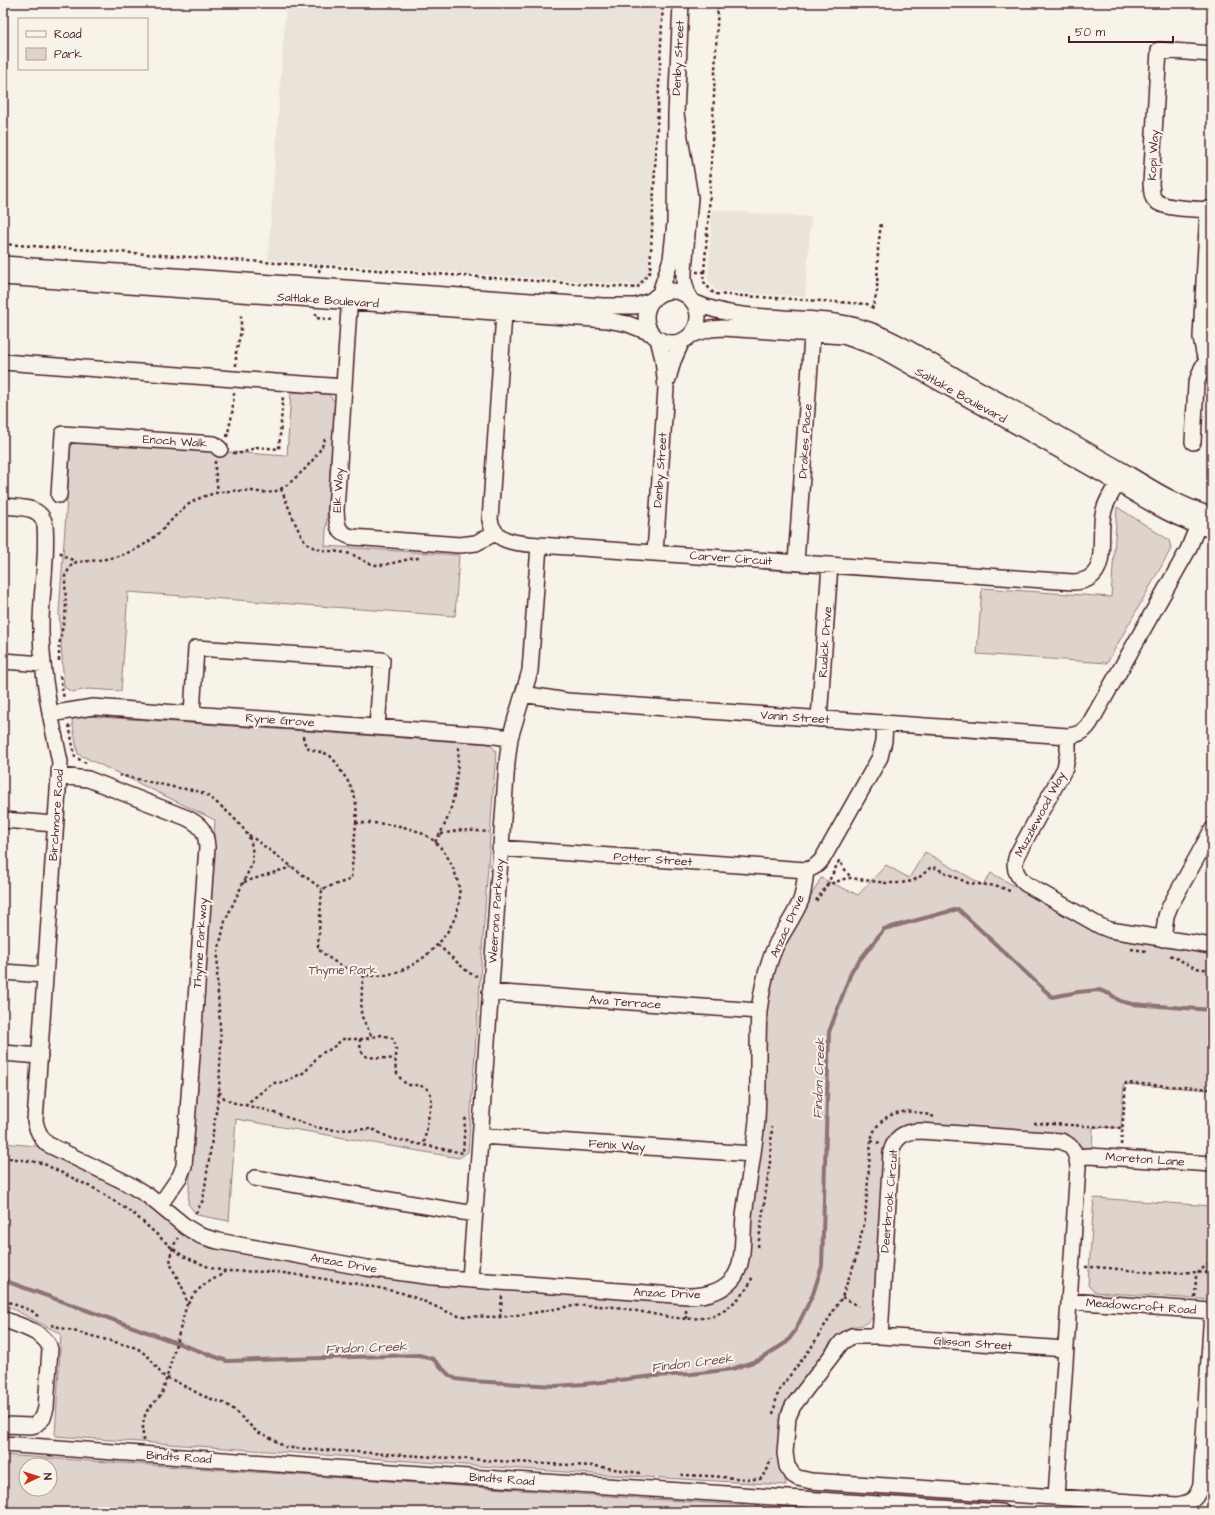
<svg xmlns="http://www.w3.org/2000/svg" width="1215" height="1515" viewBox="0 0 1215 1515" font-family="'Architects Daughter',sans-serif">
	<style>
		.built { fill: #eae3da }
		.green { fill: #ded4cc; stroke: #947a7c; fill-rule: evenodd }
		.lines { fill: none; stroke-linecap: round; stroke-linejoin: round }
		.stream { stroke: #8e7275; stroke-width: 4 }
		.minor-casing { stroke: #4a1f2b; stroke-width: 18 }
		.path { stroke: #4a1f2b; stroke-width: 2.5; stroke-dasharray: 3 3; stroke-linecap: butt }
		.minor { stroke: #f7f3e8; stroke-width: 15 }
		.labels { text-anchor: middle; stroke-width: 4; stroke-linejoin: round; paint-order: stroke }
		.street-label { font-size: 12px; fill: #4a1f2b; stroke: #f7f3e8 }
		.park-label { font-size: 12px; fill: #6f4c53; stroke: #f7f3e8 }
		.water-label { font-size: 13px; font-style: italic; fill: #6c4950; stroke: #f7f3e8 }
	</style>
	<rect width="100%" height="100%" fill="#f7f3e8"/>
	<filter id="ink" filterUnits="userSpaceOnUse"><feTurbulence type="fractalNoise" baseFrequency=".025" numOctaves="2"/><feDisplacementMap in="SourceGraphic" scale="8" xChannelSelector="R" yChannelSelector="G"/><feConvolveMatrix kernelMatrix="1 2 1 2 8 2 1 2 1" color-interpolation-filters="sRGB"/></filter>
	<g filter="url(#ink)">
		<path class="built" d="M286 3H663L653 205 649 272 645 279 637 285 268 260Z
			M712 210 811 217 805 297 717 291 708 280Z"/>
		<path class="green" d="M291 392 328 394 335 402 325 546 459 555 455 616 128 592 121 691 88 689 72 692 64 687 59 613 71 441 287 456Z
			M1117 507 1169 540 1171 549 1107 663 977 654 982 588 1111 597Z
			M87 716 490 744 496 751 468 1152 459 1158 236 1119 229 1221 197 1215 188 1204 215 820 78 754 72 721 74 718Z
			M925 852 983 885 991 873 1111 939 1212 953V1090L1124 1084 1121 1128 1093 1127 1092 1148H1081C1073 1138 1069 1135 1057 1133L913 1124C895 1127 891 1132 885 1149L874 1316C865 1328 860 1324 848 1328 843 1330 839 1334 835 1338L786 1407 785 1476 786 1485 593 1474 55 1436 61 1334 3 1304V1143L36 1146 116 1184 149 1205 184 1235 210 1248 321 1265 704 1301C722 1299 729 1291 740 1279L763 1021 774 964 821 878 858 895 886 865 909 878Z
			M1094 1198 1212 1206V1300L1094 1292 1088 1285Z
			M3 1455 843 1512H3ZM26 1465H50V1489H26Z"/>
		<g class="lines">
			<path class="stream" d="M3 1280 227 1361 419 1355 433 1359 449 1375 456 1379 471 1381 556 1386 584 1384 654 1376 692 1374 732 1369 759 1360 787 1342 795 1331 813 1294 822 1266 829 1032 852 970 884 929 958 909 1052 997 1078 992 1099 990 1110 994 1120 1001 1132 1004 1212 1010"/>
			<defs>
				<path id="minor" d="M1212 54 1159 50 1151 184C1152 189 1151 195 1154 199 1162 210 1199 209 1212 210
					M676 114 681 3
					M1208 209 1201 337 1204 353 1212 360
					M3 264 603 306H636L650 301
					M3 277 607 320 628 324 651 333
					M646 317a26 26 0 1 1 52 0a26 26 0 1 1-52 0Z
					M350 293 336 510C337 525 337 533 352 537L460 545 476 543 495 533
					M660 293 671 259 675 223 676 114 690 197 684 271V281L688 296
					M505 299 490 520C494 544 520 543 539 545L1073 582C1114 581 1096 536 1104 510 1108 496 1118 483 1125 472
					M693 302C749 327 812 310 869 330 898 340 929 361 957 377 1013 408 1069 440 1125 472 1153 489 1180 506 1211 515
					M691 335 710 329 723 328 843 336 878 348C949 388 1020 428 1091 468 1131 490 1167 518 1212 530
					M3 362 344 387
					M668 379 673 361 682 341
					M1193 442 1196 384 1202 368 1209 358
					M59 495 63 434 214 444 220 449
					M3 506C19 508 41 505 45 525 48 561 40 597 41 632 42 676 51 720 60 762L35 1121C37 1131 40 1137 47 1144L125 1182 147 1195 186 1227 201 1236 218 1241 367 1268 433 1277 687 1296C705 1296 724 1292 735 1276 745 1259 742 1235 744 1216 748 1184 754 1152 757 1120 759 1084 757 1047 759 1011 762 988 767 964 777 943 785 929 795 915 801 900 804 891 805 880 806 870 814 868 818 865 823 858L880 757 884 741 885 723
					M1203 513 1188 550 1090 723C1084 732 1078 735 1068 736V752L1065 768 1018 853C1012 866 1015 875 1026 884L1100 926 1110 930 1212 946
					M655 553 666 388 663 359 658 339
					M796 562 813 323
					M3 661 43 664
					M523 694 567 701 1068 736
					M50 714 93 707 487 735 510 738
					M192 714 196 648 382 660 377 727
					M819 719 830 565
					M59 776 88 779 187 818C201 825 206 831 207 847L184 1166 180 1176 160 1205
					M3 820 55 824
					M500 848 806 870
					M1163 939 1166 916 1170 906 1212 830
					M3 972 45 975
					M490 992 759 1011
					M3 1053 40 1056
					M481 1136 753 1154
					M1077 1157 1089 1156 1212 1164
					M255 1178 475 1214
					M470 1280 507 762 510 738 530 671 539 545
					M3 1319C17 1325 47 1332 50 1349L46 1408 43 1418 35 1425 31 1426 3 1425
					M880 1336 1066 1349
					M3 1444 361 1470 1001 1512
					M1056 1497 1078 1167C1077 1155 1074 1146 1061 1141L920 1131C905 1131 895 1137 891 1152L880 1336H852L842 1342 793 1406 788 1417 785 1453 787 1466 793 1475 798 1478 811 1481 1177 1505C1192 1503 1198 1498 1201 1483L1212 1311 1069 1301"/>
			</defs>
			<use href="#minor" class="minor-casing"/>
			<path class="path" d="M3 244 637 288 650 272 663 3
				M319 272 320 266
				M696 272H704L703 281 714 294 867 304 873 308 877 291 878 249 881 223
				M704 272 709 211 718 3
				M316 313V318L334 320
				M236 366V353L241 331V313
				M227 437 232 415 234 393
				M233 453H242L257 447 279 449 283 396
				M215 461V469L218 492
				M281 489C287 502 297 532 306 542 317 554 338 549 353 555 362 559 370 566 381 565 394 564 407 558 421 558
				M60 552 63 555 76 562
				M59 661V646L66 609 65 576 72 564 77 562C111 560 137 555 162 530 173 519 182 507 196 500 214 491 232 490 252 491 259 492 266 493 273 492 285 489 296 477 305 469 313 460 321 451 325 439
				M60 676 64 699
				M69 725 75 757 88 764
				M303 736C305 755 319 748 330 756 335 760 338 766 341 771 354 789 358 800 356 823
				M119 775C137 779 155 783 173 787 182 789 191 789 200 792 212 796 241 823 247 834 253 843 253 854 252 864L225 921 218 952 217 979 221 1042 219 1092 203 1200 194 1216
				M356 823C373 823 391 823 407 828 416 830 427 835 434 841 449 853 463 884 459 904 452 942 406 982 366 975 347 972 333 961 319 950L318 946 322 889 349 880 351 878Z
				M441 834 462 830 489 832
				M249 835 322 889
				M435 842C456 810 456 784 459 747
				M244 882 291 867
				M827 885 839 861 851 878
				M816 901 827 885 844 879 851 878 886 883H900L912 881 921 876 930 868 933 867 968 883 998 886 1012 892
				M438 945 469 973 477 976
				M1131 949 1146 951
				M1170 955 1195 968 1212 970
				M364 975 362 986 361 1015 372 1037 382 1035 392 1038C404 1056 384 1068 408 1085 436 1084 433 1098 428 1119 427 1127 425 1136 424 1144
				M360 1039H366L372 1037
				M219 1092 225 1099 231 1102 266 1110 315 1127 326 1129 337 1130 372 1129 388 1137 398 1140 463 1153 465 1120 467 1116
				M245 1105 273 1083 284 1082 305 1072 320 1054 331 1049 343 1039H360C360 1046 360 1054 368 1057L395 1059
				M1034 1123 1122 1128
				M871 1141 880 1143
				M1121 1145 1126 1083 1212 1089
				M3 1157 42 1163 97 1190 134 1214 172 1248 183 1256 211 1268 225 1271 277 1272 365 1285 402 1293 421 1300 450 1313 459 1316 500 1317 533 1313 565 1307 584 1305 616 1307 669 1317 686 1319 702 1318 714 1316 725 1310 739 1298 748 1287 753 1276
				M758 1247 770 1162 772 1127
				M1085 1267C1106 1267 1126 1270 1147 1272 1168 1274 1190 1271 1212 1273
				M842 1297 858 1306
				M1195 1297 1196 1277 1199 1272 1212 1260
				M3 1300 32 1311 40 1318
				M188 1304C196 1288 208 1282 223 1274L225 1271
				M500 1317 502 1296
				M686 1319V1309
				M51 1325 137 1348 150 1358 162 1375 167 1378 175 1381 203 1396 226 1404 233 1409 257 1432 269 1437 285 1447 292 1448 547 1464 595 1466 640 1473
				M773 1414 777 1396 781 1387 811 1348 842 1297 847 1283 855 1261 865 1219 871 1141C874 1121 894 1109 913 1112 921 1112 928 1115 935 1117
				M143 1441C143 1433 142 1421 146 1413 149 1406 159 1400 163 1391L187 1304C186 1299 185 1293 183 1289 173 1267 163 1262 178 1238
				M681 1475 710 1476 746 1479H760L766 1473 771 1459"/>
			<use href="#minor" class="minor"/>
		</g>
	</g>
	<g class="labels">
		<g class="street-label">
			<text transform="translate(678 58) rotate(-87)" y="4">Denby Street</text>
			<text transform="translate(1153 155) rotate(-87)" y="4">Kopi Way</text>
			<text transform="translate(328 300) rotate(4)" y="4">Saltlake Boulevard</text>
			<text transform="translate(961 395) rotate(29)" y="4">Saltlake Boulevard</text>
			<text transform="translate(175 441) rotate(4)" y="4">Enoch Walk</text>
			<text transform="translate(805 441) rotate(-86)" y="4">Drakes Place</text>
			<text transform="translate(660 470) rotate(-86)" y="4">Denby Street</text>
			<text transform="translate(338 490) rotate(-87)" y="4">Elk Way</text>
			<text transform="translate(731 558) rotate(4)" y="4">Carver Circuit</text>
			<text transform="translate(825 642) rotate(-86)" y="4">Rudick Drive</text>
			<text transform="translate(795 717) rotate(4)" y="4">Vanin Street</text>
			<text transform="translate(280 720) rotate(4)" y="4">Ryrie Grove</text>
			<text transform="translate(1040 814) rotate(-62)" y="4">Muzzlewood Way</text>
			<text transform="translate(56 815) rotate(-86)" y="4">Birchmore Road</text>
			<text transform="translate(653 859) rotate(4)" y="4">Potter Street</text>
			<text transform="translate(496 911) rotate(-86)" y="4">Weerona Parkway</text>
			<text transform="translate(787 926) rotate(-66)" y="4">Anzac Drive</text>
			<text transform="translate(200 943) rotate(-86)" y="4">Thyme Parkway</text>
			<text transform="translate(625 1002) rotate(4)" y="4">Ava Terrace</text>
			<text transform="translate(617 1145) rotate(4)" y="4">Fenix Way</text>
			<text transform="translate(1145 1159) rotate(4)" y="4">Moreton Lane</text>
			<text transform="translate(889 1201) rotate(-85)" y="4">Deerbrook Circuit</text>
			<text transform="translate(344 1263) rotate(10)" y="4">Anzac Drive</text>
			<text transform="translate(667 1293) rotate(2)" y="4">Anzac Drive</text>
			<text transform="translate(1141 1306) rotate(4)" y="4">Meadowcroft Road</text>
			<text transform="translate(973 1343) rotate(4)" y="4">Glisson Street</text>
			<text transform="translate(179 1457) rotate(4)" y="4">Bindts Road</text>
			<text transform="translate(502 1479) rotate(4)" y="4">Bindts Road</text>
		</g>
		<g class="park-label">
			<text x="343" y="974">Thyme Park</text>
		</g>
		<g class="water-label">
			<text transform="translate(818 1078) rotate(-88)" y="5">Findon Creek</text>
			<text transform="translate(366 1347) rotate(-2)" y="5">Findon Creek</text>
			<text transform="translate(692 1362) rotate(-7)" y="5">Findon Creek</text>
		</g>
	</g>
	<rect width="1215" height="1515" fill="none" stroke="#f7f3e8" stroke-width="16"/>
	<rect x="8" y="8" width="1199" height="1499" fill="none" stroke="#4a1f2b" stroke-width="1.5" filter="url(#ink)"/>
	<rect x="18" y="18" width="130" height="52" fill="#f7f3e8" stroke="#b29e9c"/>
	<rect x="26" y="31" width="20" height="6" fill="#f7f3e8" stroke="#b29e9c"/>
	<text x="54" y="38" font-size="12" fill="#4a1f2b">Road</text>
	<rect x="26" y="48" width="20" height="12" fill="#ded4cc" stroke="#b29e9c"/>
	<text x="54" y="58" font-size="12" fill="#4a1f2b">Park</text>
	<g transform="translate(38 1477) rotate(86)"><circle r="19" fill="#f7f3e8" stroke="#b29e9c"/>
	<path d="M0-3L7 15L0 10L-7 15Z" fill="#c8321e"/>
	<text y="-6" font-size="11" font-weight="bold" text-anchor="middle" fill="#4a1f2b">N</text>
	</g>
	<path d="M1069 36v6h104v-6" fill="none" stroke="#4a1f2b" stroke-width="2"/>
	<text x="1075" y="36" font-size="12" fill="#4a1f2b" stroke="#f7f3e8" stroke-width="3" paint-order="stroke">50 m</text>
</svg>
